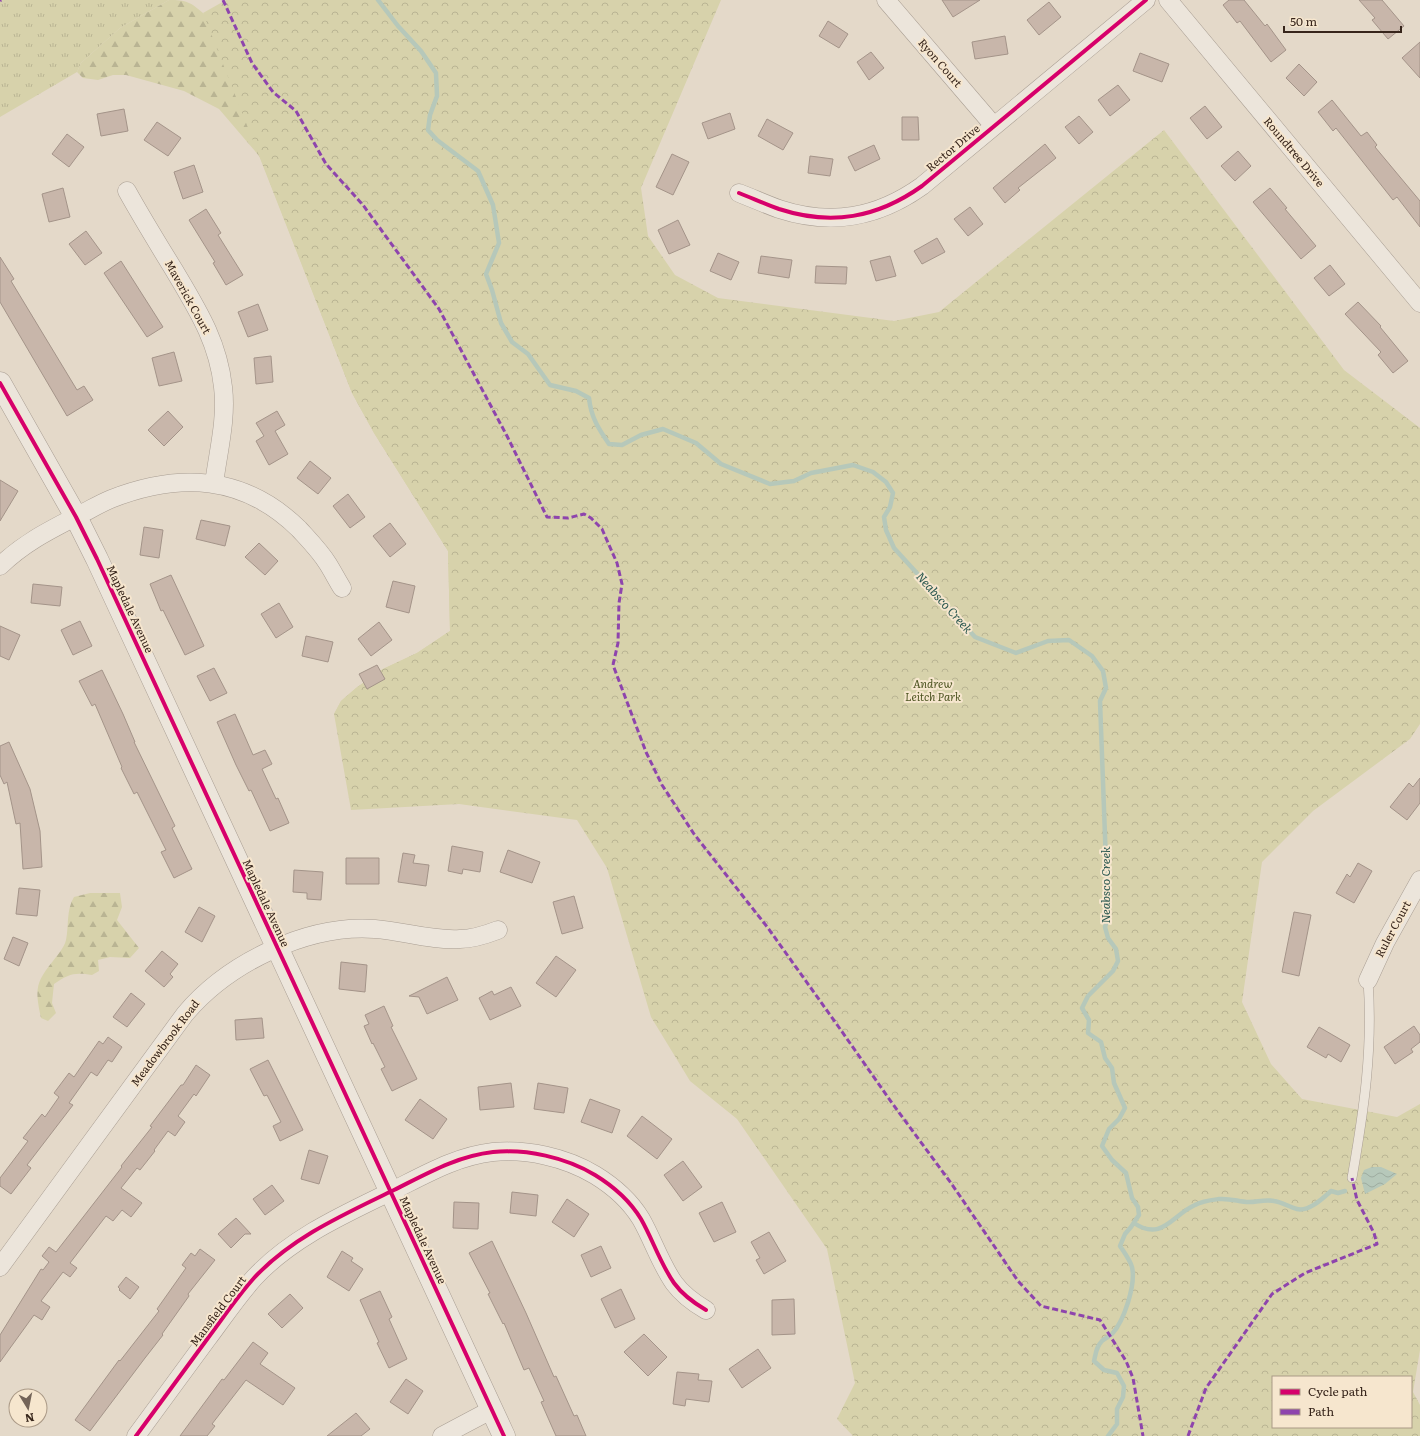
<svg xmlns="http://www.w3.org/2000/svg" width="1420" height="1436" viewBox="0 0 1420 1436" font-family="Literata,serif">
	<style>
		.grass { fill: url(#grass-tufts) }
		.forest { fill: url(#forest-firs) }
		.park { fill: url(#park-crowns); fill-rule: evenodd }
		.water { fill: url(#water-waves) }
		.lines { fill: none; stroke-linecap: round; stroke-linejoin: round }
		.stream { stroke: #b6c8ba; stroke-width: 4.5 }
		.building { fill: #c8b6aa; stroke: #a49489 }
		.service-casing { stroke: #a99e93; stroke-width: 10 }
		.minor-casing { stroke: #a99e93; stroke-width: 19 }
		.tertiary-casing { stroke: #a99e93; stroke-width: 23 }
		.service { stroke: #ece5db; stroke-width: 9 }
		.minor { stroke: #ece5db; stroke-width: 18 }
		.tertiary { stroke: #ece5db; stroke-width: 22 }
		.quiet { stroke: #8e44ad; stroke-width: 3; stroke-dasharray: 6 3; stroke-linecap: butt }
		.cycleway-casing { stroke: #f6e6ce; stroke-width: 6 }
		.cycleway { stroke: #d6006c; stroke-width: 4 }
		.labels { text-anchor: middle; stroke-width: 4; stroke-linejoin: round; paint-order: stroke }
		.street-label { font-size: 11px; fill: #37251b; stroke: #f6e6ce }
		.park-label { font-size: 11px; font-style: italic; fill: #4d5421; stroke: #f6e6ce }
		.water-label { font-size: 12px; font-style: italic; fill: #2a574f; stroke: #f6e6ce }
	</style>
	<defs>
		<pattern id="grass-tufts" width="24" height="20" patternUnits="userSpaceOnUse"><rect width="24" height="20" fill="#d7d2ab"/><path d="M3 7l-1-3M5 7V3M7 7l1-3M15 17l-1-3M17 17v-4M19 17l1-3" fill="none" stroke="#b9b493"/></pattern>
		<pattern id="forest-firs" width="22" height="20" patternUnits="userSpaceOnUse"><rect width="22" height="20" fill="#d7d2ab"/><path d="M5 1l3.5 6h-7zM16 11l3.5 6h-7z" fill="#b9b493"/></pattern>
		<pattern id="park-crowns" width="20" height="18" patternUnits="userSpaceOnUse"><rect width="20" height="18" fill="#d7d2ab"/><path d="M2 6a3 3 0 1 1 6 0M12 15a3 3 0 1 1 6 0" fill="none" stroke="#b9b493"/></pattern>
		<pattern id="water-waves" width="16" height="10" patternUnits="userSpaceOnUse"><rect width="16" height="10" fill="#b6c8ba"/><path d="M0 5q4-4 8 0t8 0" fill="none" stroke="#9dac9f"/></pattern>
	</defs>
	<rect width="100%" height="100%" fill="#e4d9c9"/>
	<path class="grass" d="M0 0H169L120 28 81 63 77 72 0 117Z"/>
	<path class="forest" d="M169 0C187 0 190 2 203 13L421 322 556 610 334 714 341 701 356 688 383 669 417 653 450 631 448 551 374 433 352 393 260 157 219 109 184 91 126 75H113L98 80 83 78 77 72 81 63 120 28Z
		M90 893H120L122 907 117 920 139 948 130 958 110 957 98 960 99 971 92 975C74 972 69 974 54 984L52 1003 56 1013 48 1021 41 1018C35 990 35 983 53 961 58 954 64 948 66 940 69 926 66 910 74 897Z"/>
	<path class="park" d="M226 0H721L641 188 648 236 675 275 718 298 894 321 939 312 1164 130 1344 370 1420 428V724L1410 739 1313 811 1262 862 1242 1002 1271 1064 1302 1099 1397 1117 1420 1104V1350L1413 1392 1420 1405V1436H853L837 1419 855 1383 827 1249 737 1119 690 1081 651 1017 607 868 577 820 459 804 351 810 334 714 341 701 356 688 383 669 417 653 450 631 448 551 374 433 352 393 203 13ZM1273 1377H1411V1427H1273Z"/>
	<path class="water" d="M1372 1167H1381L1397 1174 1385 1184 1365 1194 1361 1178 1364 1170Z"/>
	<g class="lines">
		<path class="stream" d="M378 0 398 26 421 51 436 73 437 96 430 115 428 130 437 140 478 171 493 205 499 243 486 274 492 290 501 323 512 342 528 354 550 385 576 391 589 398C591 417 598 428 609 444L622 445 641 435 663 429 696 443 721 464 770 484 794 481 811 473 853 465 873 472 886 482 893 493 890 507 884 517 886 530 894 548 975 637 1016 653 1048 641 1069 640 1092 656 1103 671 1106 688 1100 701 1108 917 1105 927 1108 938 1116 949 1118 961 1113 971 1088 996 1082 1008 1089 1020 1088 1033 1101 1042 1105 1058 1112 1068 1114 1083 1125 1108 1119 1119 1109 1129 1102 1146 1112 1160 1126 1173 1132 1198 1138 1207 1139 1215 1131 1227 1125 1234 1120 1246C1124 1252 1130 1260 1132 1267 1136 1285 1124 1321 1112 1334 1109 1337 1105 1338 1102 1341 1096 1347 1096 1353 1094 1361L1104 1370 1117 1373 1124 1386 1123 1397 1117 1409V1424L1108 1436
			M1134 1223C1162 1242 1172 1215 1195 1205 1202 1201 1211 1200 1219 1199 1231 1198 1239 1202 1249 1202 1257 1202 1266 1199 1274 1201 1282 1202 1289 1207 1297 1209 1309 1212 1323 1198 1331 1191L1338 1193 1345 1191"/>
	</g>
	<path class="building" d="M942 0H980L953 17Z
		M1229 0H1244L1265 26 1267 24 1286 50 1271 62 1240 21 1237 23 1223 5Z
		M1359 0H1382L1404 26 1388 39 1372 20 1375 18Z
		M1049 2 1061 17 1039 35 1027 20Z
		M828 21 848 34 839 48 819 36Z
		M1005 36 1008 54 975 59 972 42Z
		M1420 42V78L1402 58Z
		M871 52 884 68 869 80 857 62Z
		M1140 53 1169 64 1162 82 1133 71Z
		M1299 64 1317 82 1304 96 1286 78Z
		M1118 85 1130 100 1110 116 1098 100Z
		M1332 100 1361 136 1367 132 1377 145 1375 147 1420 201V227L1397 197 1393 200 1336 128 1333 131 1318 112Z
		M1205 106 1222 127 1207 139 1190 118Z
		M124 109 128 131 101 136 97 114Z
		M730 113 735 129 708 139 702 123Z
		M1079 116 1093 132 1079 144 1065 127Z
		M902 117H918L919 140H902Z
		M767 119 793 133 783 150 758 136Z
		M157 122 181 138 168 156 144 140Z
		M67 134 84 147 69 167 52 154Z
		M1045 144 1056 158 1018 188 1020 190 1005 203 993 188Z
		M874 145 880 159 855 171 848 157Z
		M1238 151 1251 166 1235 181 1221 166Z
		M672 154 689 162 673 195 656 187Z
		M810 156 833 159 830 176 808 173Z
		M194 165 203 192 183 199 174 172Z
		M63 188 70 217 49 222 42 194Z
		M1270 188 1287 208 1285 209 1316 246 1301 259 1253 202Z
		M970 207 983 224 968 236 954 219Z
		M206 209 221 233 218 235 243 275 226 285 213 263 215 262 189 220Z
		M678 220 690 245 669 254 658 230Z
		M86 231 102 253 85 265 69 244Z
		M937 238 945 252 922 264 914 251Z
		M718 253 739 262 731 280 710 271Z
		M761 256 792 260 789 278 758 273Z
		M890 256 896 276 876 281 870 261Z
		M0 257 14 279 11 281 77 390 84 386 93 400 67 416 0 302Z
		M121 261 163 327 147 337 104 273Z
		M1330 265 1345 284 1329 296 1314 278Z
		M816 266 847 267 846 284 815 283Z
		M1358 302 1381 326 1380 327 1408 361 1393 373 1378 355 1381 352 1345 314Z
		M258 304 268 330 248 337 238 312Z
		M174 352 182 381 159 386 152 358Z
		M271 356 273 382 256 384 254 358Z
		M168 411 183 427 164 446 148 430Z
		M277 411 285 425 275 431 288 454 269 465 256 441 264 436 256 423Z
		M310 461 331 478 318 494 297 478Z
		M0 480 18 491 0 521Z
		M348 494 365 517 350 528 333 506Z
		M201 520 230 526 225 546 196 539Z
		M390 523 406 544 390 557 373 536Z
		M144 527 163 530 159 558 140 555Z
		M259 543 278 561 265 575 245 557Z
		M171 575 204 646 185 655 163 610 161 611 150 584Z
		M393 581 415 586 409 613 386 607Z
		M33 584 62 587 60 606 31 603Z
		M279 603 293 627 276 638 261 614Z
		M80 621 92 646 73 655 61 630Z
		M379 622 392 640 371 656 358 639Z
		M0 626 20 635 9 660 0 656Z
		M306 636 333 642 328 662 302 656Z
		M377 665 385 679 367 689 359 674Z
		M214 668 227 693 210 701 197 676Z
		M102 670 123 714 135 742H134L175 826 172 828 192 869 174 878 161 852 166 850 137 792 134 794 121 768 122 767 95 704 92 706 79 681Z
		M235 714 253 755 265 750 272 764 262 769 276 799 278 798 289 823 270 831 251 790 249 791 236 765 217 722Z
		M9 742 30 789 40 831 42 867 23 869 20 823 16 824 7 782 4 784 0 775V746Z
		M1420 778V803L1407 820 1390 807 1409 783 1413 787Z
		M452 846 483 852 480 872 463 869 462 874 448 871Z
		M508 850 540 862 532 883 500 872Z
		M403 853 415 855 413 863 429 865 426 886 398 882Z
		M346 858H379V884H346Z
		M1358 863 1372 871 1354 903 1336 893 1347 874 1350 877Z
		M294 870 323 872 321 900 307 899V893L293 892Z
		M19 888 40 890 37 916 16 914Z
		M574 896 583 928 562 934 553 902Z
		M199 907 215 916 202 942 185 932Z
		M1294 912 1311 915 1299 976 1282 972Z
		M13 937 28 943 19 966 4 959Z
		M162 951 178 964 170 974 173 977 164 987 145 971Z
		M556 956 576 970 556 997 536 983Z
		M341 962 367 965 365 992 339 989Z
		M447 977 458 1000 427 1014 419 997 409 996Z
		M511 987 521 1006 490 1020 479 998 492 991 494 995Z
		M131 993 145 1004 127 1027 113 1017Z
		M384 1006 393 1026 391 1027 417 1079 392 1091 381 1069 385 1067 373 1043 372 1044 364 1026 369 1024 365 1015Z
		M262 1018 264 1038 236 1040 235 1020Z
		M1414 1026 1420 1035V1042L1411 1049 1413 1052 1395 1064 1384 1047Z
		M1319 1027 1350 1045 1341 1062 1328 1054 1326 1058 1307 1047Z
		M108 1037 122 1047 112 1062 108 1060 97 1076 91 1072 69 1103 73 1105 27 1165 31 1168 11 1194 0 1186V1178L28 1141 23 1138 42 1114 45 1117 59 1097 54 1093 69 1073 74 1077 99 1041 103 1044Z
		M268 1060 303 1130 280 1141 273 1126 281 1122 267 1095 264 1096 250 1069Z
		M196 1065 210 1075 196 1096 194 1094 178 1116 185 1122 175 1136 168 1131 154 1150 155 1151 140 1170 137 1168 121 1188 142 1203 131 1217 122 1210 113 1221 106 1216 70 1263 77 1268 70 1277 63 1272 41 1301 50 1307 42 1320 34 1315 0 1362V1335L41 1269 43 1270 49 1262 42 1256 49 1247 56 1252 122 1167 121 1166 152 1127 150 1126 181 1085H183Z
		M511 1083 514 1107 480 1110 478 1087Z
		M538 1083 568 1088 564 1113 534 1109Z
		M420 1099 447 1119 433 1139 405 1120Z
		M590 1099 620 1110 612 1133 581 1122Z
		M642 1116 672 1139 657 1159 627 1136Z
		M309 1150 328 1156 319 1184 301 1179Z
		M683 1161 702 1187 683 1201 664 1175Z
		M272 1185 284 1201 265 1215 253 1199Z
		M512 1192 538 1195 536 1216 510 1213Z
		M567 1199 589 1214 574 1237 552 1222Z
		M454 1202 479 1203 478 1229 453 1228Z
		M722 1202 736 1232 714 1242 699 1213Z
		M236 1218 251 1234H245L231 1248 218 1234Z
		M769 1232 786 1261 764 1274 756 1260 760 1258 751 1242Z
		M492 1241 526 1313 554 1377 556 1376 574 1416 577 1415 586 1436H556L541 1402 544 1401 529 1368 524 1370 504 1323 503 1324 488 1294 490 1293 469 1253Z
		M601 1246 611 1268 591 1277 581 1255Z
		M200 1249 215 1260 188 1294 189 1296 162 1334 163 1335 145 1358 90 1431 75 1420 119 1360 120 1361 159 1311 157 1309 186 1268 182 1265 191 1253 195 1256Z
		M342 1251 353 1258 351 1261 363 1269 349 1291 327 1277Z
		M126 1277 139 1287 130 1299 119 1290 120 1289 118 1287Z
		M621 1289 635 1319 615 1328 601 1299Z
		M380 1291 392 1317 389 1319 407 1359 389 1368 377 1343 379 1342 360 1300Z
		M290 1294 303 1308 282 1328 268 1314Z
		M794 1299 795 1334 772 1335V1300Z
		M644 1334 667 1357 648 1376 624 1352Z
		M253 1342 268 1353 260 1364 295 1388 283 1405 246 1380 212 1424 215 1426 207 1436H180L222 1379 224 1380Z
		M758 1349 771 1368 742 1388 729 1369Z
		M677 1372 699 1374 698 1380 712 1381 709 1402 686 1399 685 1406 673 1404Z
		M406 1379 423 1391 408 1414 390 1402Z
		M356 1413 370 1429 361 1436H327Z"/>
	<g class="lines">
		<defs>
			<path id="service" d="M1352 1178C1364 1110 1373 1049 1368 980"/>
			<path id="minor" d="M886 0 994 126
				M1168 0 1420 303
				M127 191C142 218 158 244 174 270 197 309 218 341 223 387 227 419 218 452 214 484
				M739 193C752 198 765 204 779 209 831 226 877 218 922 186L1146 0
				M0 566C25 542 50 530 81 514 91 509 101 503 111 499 180 472 244 475 299 529 309 540 320 551 328 564 333 572 337 580 342 588
				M1368 980 1385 943 1420 880
				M0 1267 185 1014C228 963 307 924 375 929 403 931 432 941 460 939 473 939 485 935 498 930
				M136 1436C160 1403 184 1371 208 1338 223 1318 237 1297 254 1278 292 1237 345 1214 394 1190 426 1174 457 1156 493 1152 527 1149 565 1157 595 1175 613 1186 630 1201 641 1219 653 1240 660 1263 674 1283 682 1294 694 1303 706 1310
				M442 1436 491 1410"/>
			<path id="tertiary" d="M0 383 76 517 97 559 504 1436"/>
		</defs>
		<use href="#service" class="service-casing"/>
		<use href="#minor" class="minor-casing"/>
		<use href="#tertiary" class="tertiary-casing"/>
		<use href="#service" class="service"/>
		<use href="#minor" class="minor"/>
		<use href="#tertiary" class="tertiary"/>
		<path class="quiet" d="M223 0 252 63 273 92 296 111 326 164 363 205 439 309 507 436 547 517 568 518 584 514 591 518 602 529 617 563 622 584 619 603 618 643 613 665 646 752 662 785 694 834 768 928 838 1026 892 1103 951 1183 1018 1281 1041 1306 1100 1320 1126 1361 1133 1378 1143 1436
			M0 1 1 0
			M1188 1436 1206 1388 1272 1294 1305 1273 1377 1244 1374 1233 1357 1200 1352 1178"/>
		<defs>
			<path id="cycleway" d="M739 193C752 198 765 204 779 209 831 226 877 218 922 186L1146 0
				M0 383 76 517 97 559 504 1436
				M136 1436C160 1403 184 1371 208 1338 223 1318 237 1297 254 1278 292 1237 345 1214 394 1190 426 1174 457 1156 493 1152 527 1149 565 1157 595 1175 613 1186 630 1201 641 1219 653 1240 660 1263 674 1283 682 1294 694 1303 706 1310"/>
		</defs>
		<use href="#cycleway" class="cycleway-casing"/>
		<use href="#cycleway" class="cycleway"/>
	</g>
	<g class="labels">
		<g class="street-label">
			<text transform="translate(940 63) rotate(49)" y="4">Ryon Court</text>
			<text transform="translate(953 148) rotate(-40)" y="4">Rector Drive</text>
			<text transform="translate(1294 152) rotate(50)" y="4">Roundtree Drive</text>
			<text transform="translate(188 297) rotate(61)" y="4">Maverick Court</text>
			<text transform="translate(130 609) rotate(65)" y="4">Mapledale Avenue</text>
			<text transform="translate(266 903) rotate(65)" y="4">Mapledale Avenue</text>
			<text transform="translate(1393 929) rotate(-62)" y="4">Ruler Court</text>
			<text transform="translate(165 1043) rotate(-53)" y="4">Meadowbrook Road</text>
			<text transform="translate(423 1240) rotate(65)" y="4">Mapledale Avenue</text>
			<text transform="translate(218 1311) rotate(-53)" y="4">Mansfield Court</text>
		</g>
		<g class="park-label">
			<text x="933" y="688">Andrew<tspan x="933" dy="13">Leitch Park</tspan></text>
		</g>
		<g class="water-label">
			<text transform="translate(944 603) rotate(48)" y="4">Neabsco Creek</text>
			<text transform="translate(1106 885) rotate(-90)" y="4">Neabsco Creek</text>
		</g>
	</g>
	<rect x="1272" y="1376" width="140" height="52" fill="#f6e6ce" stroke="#aa9986"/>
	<rect x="1280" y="1389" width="20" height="6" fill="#d6006c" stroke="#aa9986"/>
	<text x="1308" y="1396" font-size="12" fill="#37251b">Cycle path</text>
	<rect x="1280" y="1409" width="20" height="6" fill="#8e44ad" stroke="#aa9986"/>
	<text x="1308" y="1416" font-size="12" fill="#37251b">Path</text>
	<g transform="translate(28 1408) rotate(170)"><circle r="19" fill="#f6e6ce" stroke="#aa9986"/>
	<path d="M0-3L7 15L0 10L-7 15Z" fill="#746458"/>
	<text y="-6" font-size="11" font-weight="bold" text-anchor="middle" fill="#37251b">N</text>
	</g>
	<path d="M1284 26v6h117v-6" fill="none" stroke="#37251b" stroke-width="2"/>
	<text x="1290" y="26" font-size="12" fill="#37251b" stroke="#f6e6ce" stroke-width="3" paint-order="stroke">50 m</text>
</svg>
